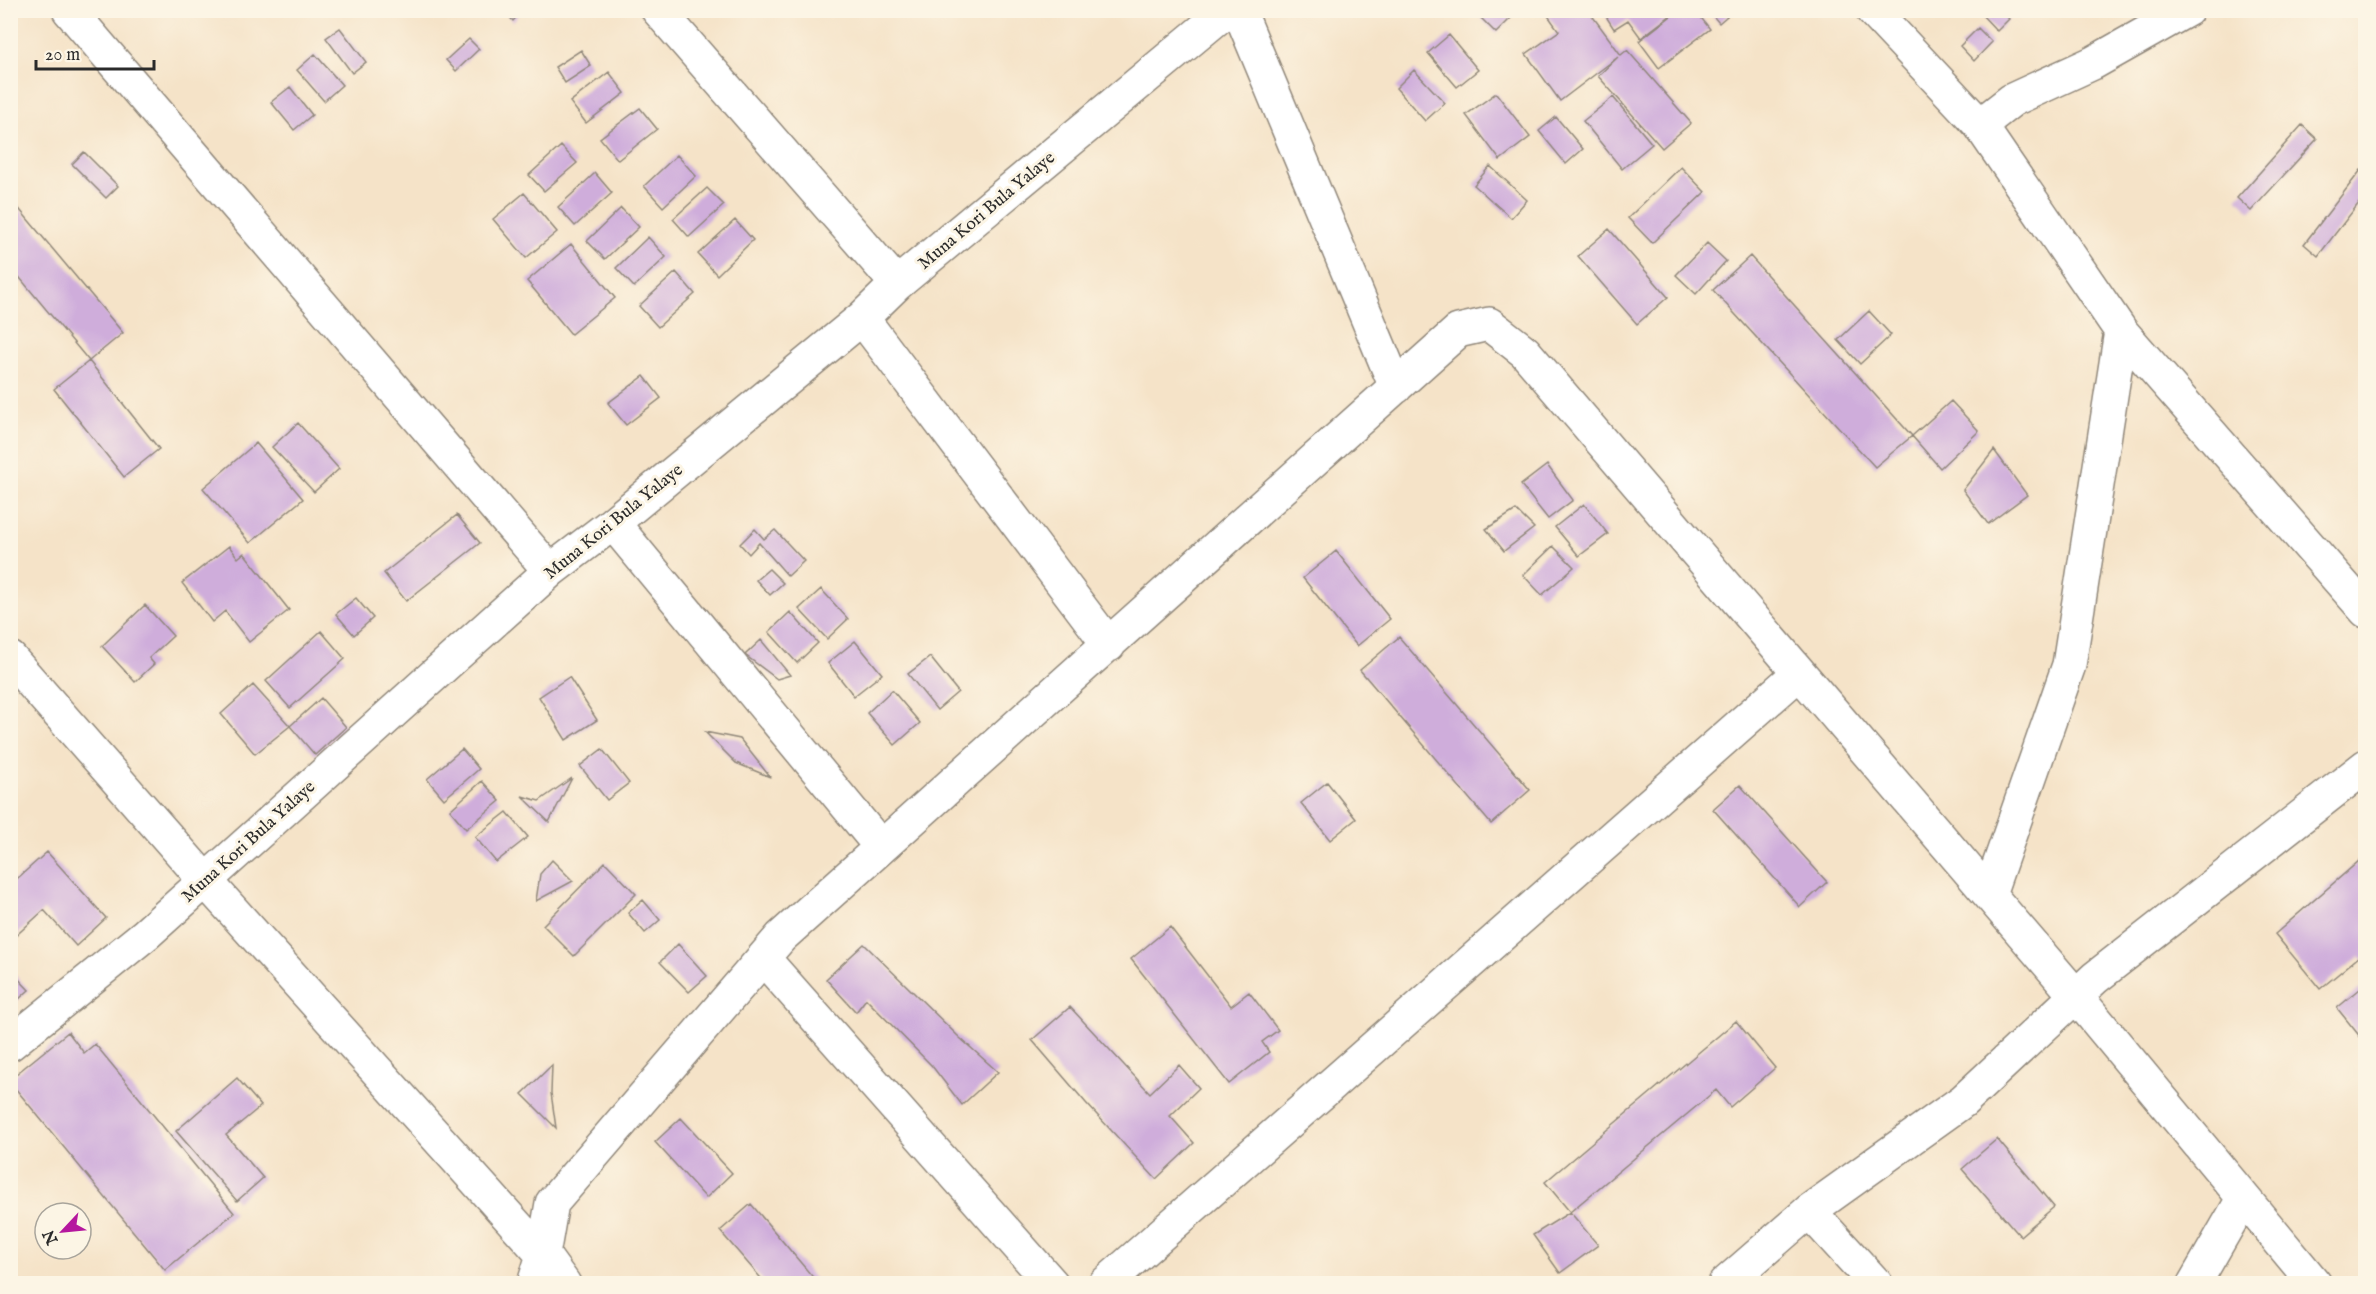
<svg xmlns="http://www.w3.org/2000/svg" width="2376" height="1294" viewBox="0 0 2376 1294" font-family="'IM FELL English',serif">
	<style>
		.building { fill: #cfaddb }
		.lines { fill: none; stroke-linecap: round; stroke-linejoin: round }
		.minor-casing { stroke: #90877a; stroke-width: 36 }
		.minor { stroke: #fff; stroke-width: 33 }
		.labels { text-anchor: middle; stroke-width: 6; stroke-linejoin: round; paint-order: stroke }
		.street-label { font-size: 18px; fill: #2b2b2b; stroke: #fcf5e5 }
	</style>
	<rect width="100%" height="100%" fill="#fcf5e5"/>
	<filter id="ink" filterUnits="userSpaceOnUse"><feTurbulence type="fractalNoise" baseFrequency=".0167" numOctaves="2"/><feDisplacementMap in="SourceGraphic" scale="12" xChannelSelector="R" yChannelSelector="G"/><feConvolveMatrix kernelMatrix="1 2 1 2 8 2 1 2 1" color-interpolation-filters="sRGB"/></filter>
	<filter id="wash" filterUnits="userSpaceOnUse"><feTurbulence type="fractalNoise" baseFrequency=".008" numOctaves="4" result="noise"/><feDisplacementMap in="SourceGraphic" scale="24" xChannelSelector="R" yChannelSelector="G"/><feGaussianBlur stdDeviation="1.35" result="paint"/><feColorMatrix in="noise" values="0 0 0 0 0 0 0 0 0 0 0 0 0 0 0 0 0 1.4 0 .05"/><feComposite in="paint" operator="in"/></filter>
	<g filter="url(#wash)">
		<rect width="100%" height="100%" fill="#f5e3c8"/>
		<g id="blocks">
			<path class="building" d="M503 10H523L513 21Z
				M1485 10H1519L1496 33 1479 16Z
				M1544 10H1588L1621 55 1627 50 1691 123 1662 148 1598 76 1618 57 1560 101 1526 54 1559 31Z
				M1602 10H1667L1671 15 1641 38 1628 20 1614 29Z
				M1679 10H1695L1710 29 1659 68 1639 41Z
				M1708 10H1734L1719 23Z
				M1985 10H2001L2009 19 1997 31 1981 14Z
				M340 28 366 62 352 73 326 38Z
				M1978 28 1992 42 1974 61 1960 46Z
				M1449 35 1478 70 1457 87 1428 53Z
				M469 39 479 49 456 71 446 60Z
				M581 50 591 66 565 83 555 67Z
				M315 54 342 85 324 101 297 70Z
				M1414 70 1445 103 1425 121 1396 88Z
				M609 72 625 93 586 123 570 102Z
				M290 87 312 115 294 130 271 102Z
				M1496 93 1530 137 1500 160 1466 115Z
				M1613 97 1652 144 1622 169 1583 121Z
				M640 108 657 129 618 160 600 138Z
				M1556 117 1583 149 1566 164 1539 131Z
				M2302 125 2317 139 2251 211 2237 198Z
				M561 146 577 163 544 191 529 175Z
				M84 152 118 186 106 198 72 164Z
				M677 155 696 176 663 207 644 186Z
				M1490 166 1527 200 1511 218 1474 185Z
				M1681 167 1705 192 1652 243 1628 218Z
				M2361 170 2366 173V194L2318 256 2304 244Z
				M595 173 612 193 575 226 558 207Z
				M707 188 724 205 689 237 673 219Z
				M524 193 557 232 526 258 493 219Z
				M10 198 123 333 89 361 10 266Z
				M621 208 639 227 605 259 587 241Z
				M735 220 753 240 717 275 698 254Z
				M1609 229 1668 297 1637 324 1578 256Z
				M648 237 666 257 634 287 616 268Z
				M1707 243 1726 261 1696 294 1676 275Z
				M571 244 615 298 571 334 527 281Z
				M1750 256 1912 436 1875 467 1713 290Z
				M676 272 695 294 658 327 639 306Z
				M1869 311 1891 335 1860 364 1838 340Z
				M89 361 159 449 124 477 54 389Z
				M644 376 661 398 626 425 608 403Z
				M1951 401 1979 431 1940 468 1912 436Z
				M298 423 339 469 314 492 272 447Z
				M256 443 303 499 250 543 203 488Z
				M1994 450 2027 495 1988 524 1963 490Z
				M1547 465 1573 500 1548 519 1521 485Z
				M1584 504 1608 534 1579 556 1555 527Z
				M1516 510 1534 528 1504 551 1486 529Z
				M457 515 480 543 406 601 384 573Z
				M755 529 764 539 775 530 804 561 788 576 759 543 749 554 740 544Z
				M229 546 238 558 244 553 289 610 249 642 225 611 212 622 182 583Z
				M1553 546 1574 567 1542 595 1523 575Z
				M1336 551 1390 619 1357 646 1303 578Z
				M769 569 783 583 770 595 756 580Z
				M821 589 848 619 827 639 799 609Z
				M356 598 373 618 354 635 336 614Z
				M145 605 173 636 149 658 154 664 135 682 102 646Z
				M790 612 818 643 797 663 769 632Z
				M321 631 345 659 290 708 266 681Z
				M1399 637 1530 790 1491 824 1360 670Z
				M761 640 790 675 777 679 745 655Z
				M855 641 882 674 854 696 828 663Z
				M930 657 958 692 937 710 908 674Z
				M569 677 597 720 566 740 539 697Z
				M253 685 290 726 321 698 346 727 315 755 290 726 255 754 221 714Z
				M892 690 920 723 895 745 867 713Z
				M705 732 740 739 770 777 736 763Z
				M462 749 479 769 444 799 427 779Z
				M602 749 629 783 607 800 580 766Z
				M572 778 549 822 522 796 539 801Z
				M482 781 500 801 466 829 450 810Z
				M1327 782 1356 819 1330 840 1301 803Z
				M1740 785 1827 882 1800 907 1713 809Z
				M507 812 528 837 496 862 475 837Z
				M47 852 106 918 76 946 44 910 10 941V885Z
				M2366 855V962L2360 956 2320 989 2275 934Z
				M552 860 573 881 536 901 540 874Z
				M605 862 636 894 574 956 543 925Z
				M643 900 660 920 645 933 628 913Z
				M1170 927 1231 1006 1249 992 1278 1030 1262 1042 1269 1052 1229 1084 1131 959Z
				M678 944 707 976 689 992 660 962Z
				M864 944 960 1038 998 1072 962 1105 932 1066 866 999 856 1012 826 979Z
				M10 970 29 990 10 1007Z
				M2366 984V1044L2337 1008Z
				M1070 1007 1150 1093 1179 1065 1199 1088 1170 1116 1194 1143 1156 1179 1086 1103 1032 1040Z
				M1736 1021 1775 1068 1730 1107 1716 1090 1570 1212 1545 1182Z
				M68 1032 84 1053 95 1044 234 1213 165 1270 10 1082V1079Z
				M552 1065 551 1093 556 1128 522 1094Z
				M237 1078 261 1106 226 1135 263 1178 237 1201 176 1131Z
				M681 1118 732 1173 706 1198 655 1142Z
				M1997 1139 2054 1207 2020 1236 1962 1169Z
				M751 1204 817 1282 816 1284H766L720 1231Z
				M1570 1212 1598 1245 1560 1273 1533 1235Z"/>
		</g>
	</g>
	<g filter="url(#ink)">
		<use href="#blocks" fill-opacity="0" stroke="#90877a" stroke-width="1.5"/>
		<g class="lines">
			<defs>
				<path id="minor" d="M69 10 550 571
					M658 10 897 284
					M1239 10 1396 387
					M1872 10 1980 125 2121 331 2366 611
					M1980 125 2012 100 2093 63 2187 10
					M862 318 1109 645
					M613 523 881 847
					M10 658 205 880 543 1255 564 1284
					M1989 894 2069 665 2121 331
					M763 958 1052 1284
					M10 1044 146 934 550 571 613 523 862 318 897 284 1227 10
					M1809 1211 1876 1284
					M534 1284 543 1255 552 1203 781 937 1458 331 1489 324 1525 352 2076 996 2315 1284
					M1105 1284 1799 673
					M1725 1284 1809 1211 1963 1101 2095 978 2366 766
					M2194 1284 2243 1199"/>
			</defs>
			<use href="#minor" class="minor-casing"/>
			<use href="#minor" class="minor"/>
		</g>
	</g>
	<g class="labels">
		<g class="street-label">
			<text transform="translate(986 210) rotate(-40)" y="6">Muna Kori Bula Yalaye</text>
			<text transform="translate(613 521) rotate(-39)" y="6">Muna Kori Bula Yalaye</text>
			<text transform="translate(248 841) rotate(-42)" y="6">Muna Kori Bula Yalaye</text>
		</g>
	</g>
	<rect width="2376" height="1294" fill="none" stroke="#fcf5e5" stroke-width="36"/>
	<g transform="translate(63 1231) rotate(244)"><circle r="28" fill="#fcf5e5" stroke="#a8a49b" stroke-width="1.5"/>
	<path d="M0-4.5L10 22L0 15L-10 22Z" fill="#b5179e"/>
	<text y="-9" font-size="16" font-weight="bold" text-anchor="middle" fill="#2b2b2b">N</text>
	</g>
	<path d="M36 60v9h118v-9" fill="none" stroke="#2b2b2b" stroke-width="3"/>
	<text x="45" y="60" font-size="18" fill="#2b2b2b" stroke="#fcf5e5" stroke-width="4.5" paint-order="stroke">20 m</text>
</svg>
